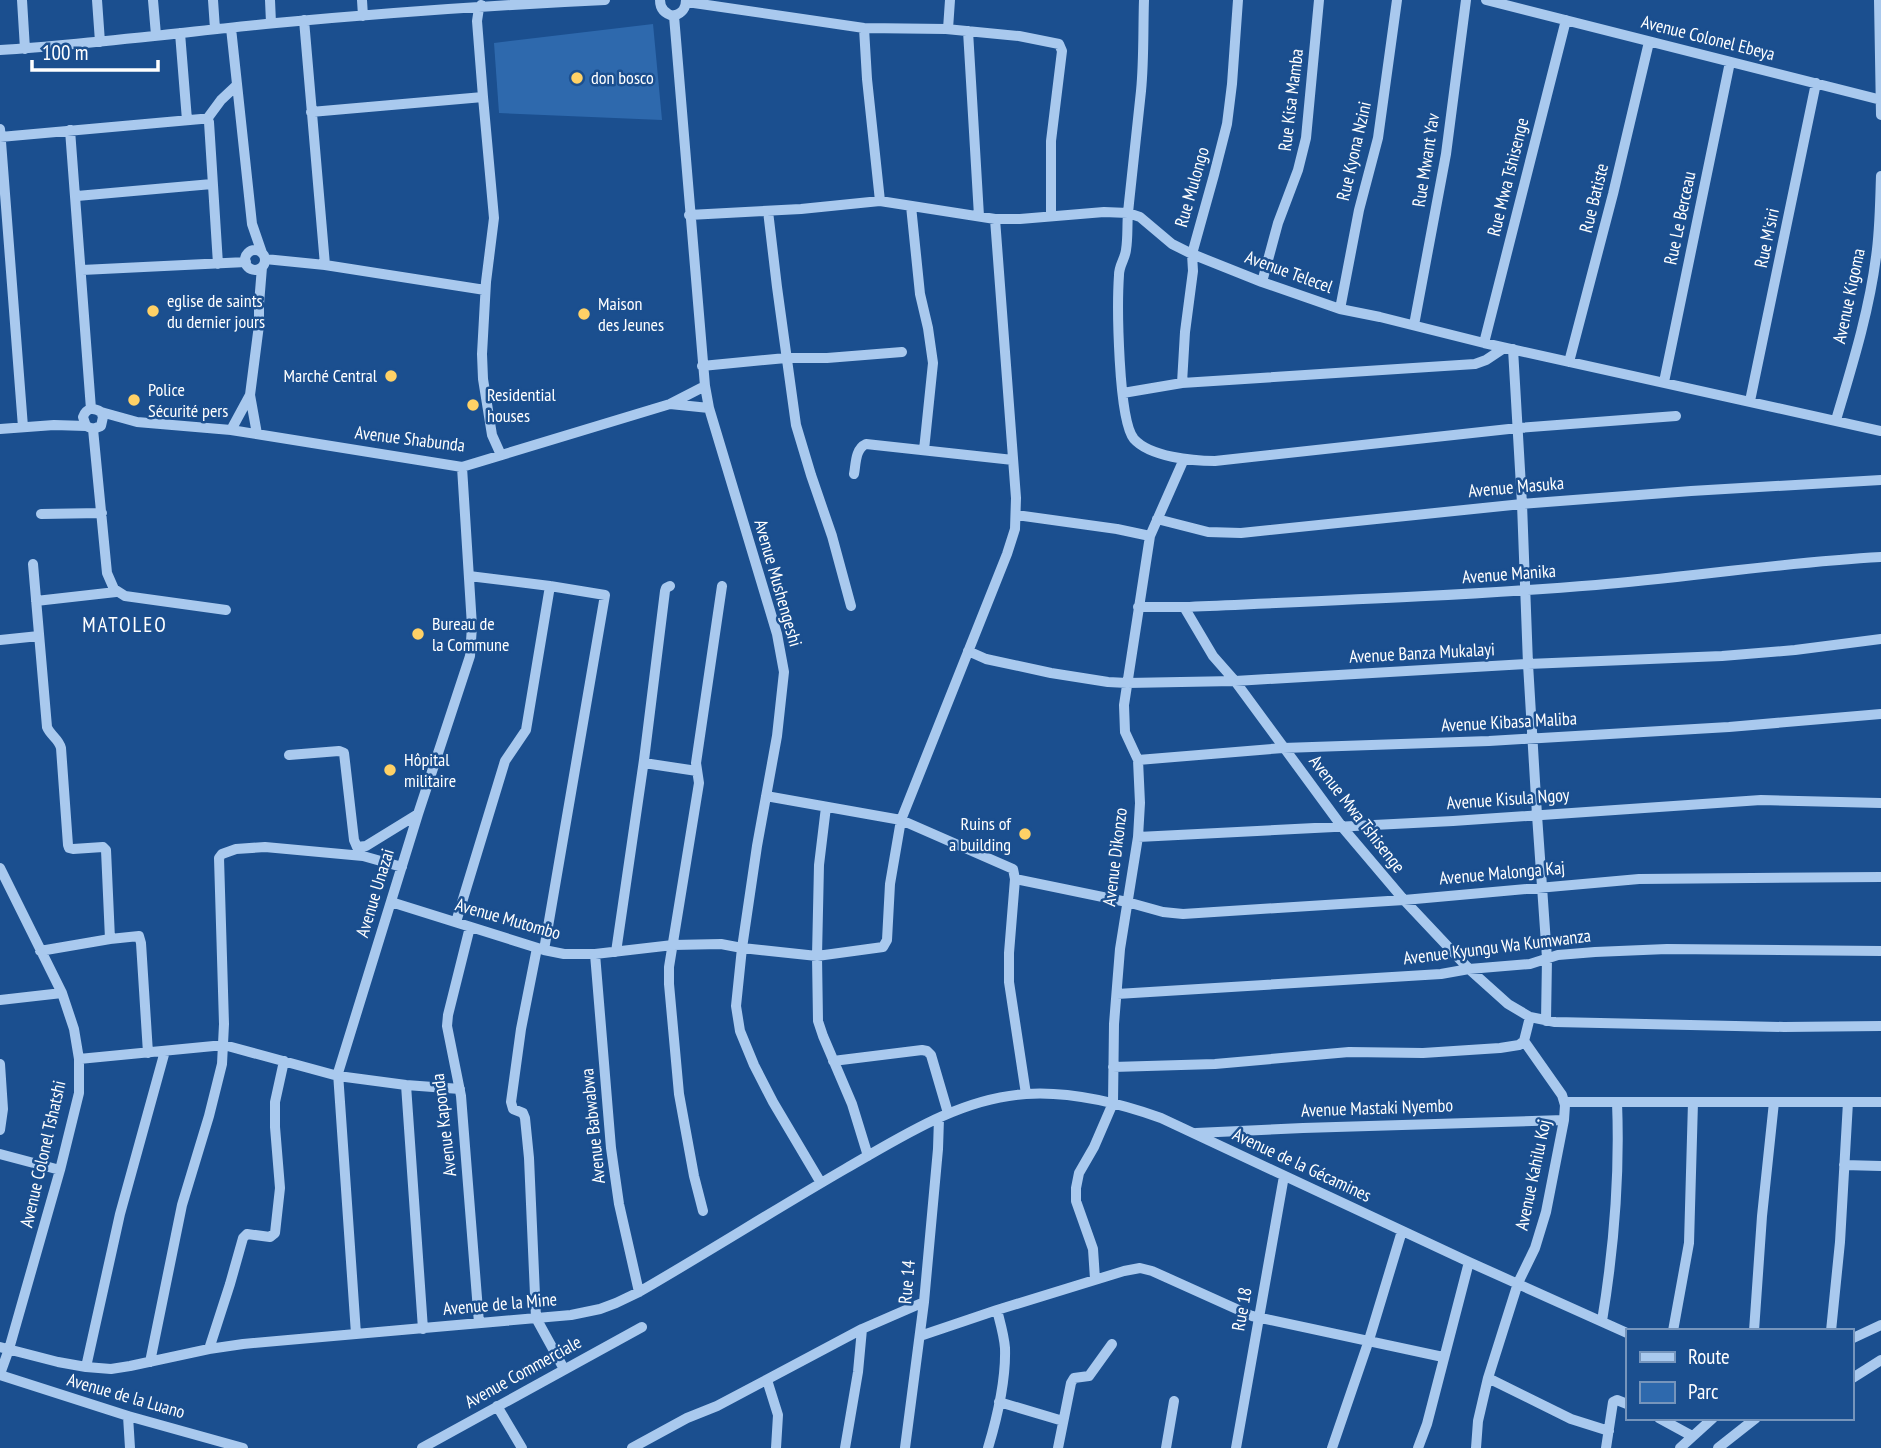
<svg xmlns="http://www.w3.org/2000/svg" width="1881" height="1448" viewBox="0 0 1881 1448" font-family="'PT Sans Narrow',sans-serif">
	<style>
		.green { fill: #2e69ad }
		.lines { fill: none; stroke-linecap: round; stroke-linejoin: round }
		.minor { stroke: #a9c9ee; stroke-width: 10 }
		.poi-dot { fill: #ffd166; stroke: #1b4f8f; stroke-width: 2.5 }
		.labels { text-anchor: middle; stroke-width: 5; stroke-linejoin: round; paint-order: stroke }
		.street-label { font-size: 18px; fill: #fff; stroke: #1b4f8f }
		.poi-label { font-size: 18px; fill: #fff; stroke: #1b4f8f; text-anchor: start }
		.quarter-label { font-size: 21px; letter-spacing: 2px; fill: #fff; stroke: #1b4f8f }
	</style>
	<rect width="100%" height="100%" fill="#1b4f8f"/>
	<path class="green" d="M653 24 662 120 499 113 494 43Z"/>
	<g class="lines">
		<path class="minor" d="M22 0 25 49
			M97 0 100 42
			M153 0 156 35
			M213 0 215 29
			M270 0 271 23
			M362 0 363 16
			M660 0C660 9 665 14 674 16 682 13 686 9 686 0
			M1144 0C1143 30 1144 61 1141 91 1137 131 1132 172 1128 213 1127 225 1128 238 1126 250 1125 259 1119 265 1119 275 1117 304 1118 420 1134 439 1150 457 1193 461 1215 461L1518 428 1676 416
			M1486 0 1881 100
			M1879 0 1881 115
			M687 2 864 28 946 29 1019 36 1059 44 1062 51 1051 141V215
			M481 5 479 8 477 21 483 97 494 218 486 282 482 354 483 379 492 435 501 455
			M674 16 705 386 709 408 777 634 784 672 777 736 757 846 742 948 736 1006 740 1031 754 1065 773 1102 821 1183
			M304 20 325 265
			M231 28 252 224 262 253
			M864 28 867 79 880 201
			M948 29 950 0
			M968 31 979 216
			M180 33 187 120
			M0 50C92 44 184 32 276 23 385 13 495 5 605 0
			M311 112 483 97
			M0 129 23 427
			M70 130 91 409
			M0 137 201 119H207
			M77 196 212 184
			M911 206 920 294 928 328 933 363 924 450
			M768 211 777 287 796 425 811 475 832 536 851 606
			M689 215 801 209 880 201 995 219H1020L1104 212 1128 213 1140 217 1172 244 1192 254 1262 282 1340 309 1380 317 1484 343 1881 431
			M245 260a10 10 0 1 1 20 0a10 10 0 1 1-20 0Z
			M265 259 325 265 485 290
			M218 264 209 122 207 119 221 100 237 85
			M82 270 246 262
			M1262 282 1278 223 1298 170 1306 138 1319 0
			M1340 309 1359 210 1378 138 1397 0
			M1414 325 1446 154 1466 0
			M1484 343 1566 20
			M1513 349 1522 504 1528 664 1537 815 1547 958 1546 1021
			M1569 362 1613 194 1649 42
			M702 366 786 358H827L902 352
			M1664 382 1730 62
			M1182 383 1185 332 1193 271 1192 254 1214 175 1227 124 1232 84 1238 0
			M1123 393 1182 383 1475 364 1486 360 1504 348
			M1750 401 1816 83
			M670 404 709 408
			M101 412 103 417 101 426 93 429 86 426 83 417C86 408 93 407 101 412L137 422 231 430 462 467 670 404 705 386
			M1836 420C1852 366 1869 312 1876 257 1880 230 1880 203 1881 176
			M0 429 54 425 86 426
			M93 429 107 573 114 589 125 596 226 610
			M231 430 250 395
			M257 434 250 395 259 325V304L262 267
			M854 474C856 464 855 449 866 444L1013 460
			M41 514 102 513
			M1016 515 1117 529 1150 536
			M1157 519 1208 532 1241 533 1522 504 1691 491 1881 480
			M33 564 47 727C50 735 59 739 61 748L68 845 69 848 73 849 103 847 106 850 110 939
			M469 576 550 586 605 595 544 950
			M36 601 116 592
			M1138 607H1184C1321 601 1459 596 1596 585 1691 577 1786 562 1881 557
			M1184 607 1213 656 1235 681 1343 828 1404 900 1469 969 1508 1004 1530 1017 1555 1022 1784 1027 1881 1026
			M0 640 39 636
			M968 651 986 659 1051 673 1108 682 1127 683 1235 681 1528 664 1722 656 1795 650 1881 639
			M289 755 339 751 344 753 354 840 357 847 366 846 418 814
			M1138 760 1283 748 1489 741 1729 727 1881 714
			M644 763 697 771
			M766 796 901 820 1013 869 1015 879 1009 953V982L1026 1094
			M826 807 819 865 817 956 818 1021 823 1036 852 1104 868 1156
			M1138 837 1453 821 1761 800 1881 803
			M0 868 62 993 74 1029 79 1059V1093L60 1170 9 1349 0 1374
			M1015 879 1127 902 1163 912 1183 914 1404 900 1639 879 1881 877
			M391 902 544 950 564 954H595L673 945 721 944 742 948 817 956 883 947 887 940 890 884 901 820 1007 554 1015 529 1016 498 995 219
			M456 922 505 761 526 730 550 586
			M470 927 448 1015 447 1026 461 1096 479 1323
			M537 948 521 1029 511 1102 513 1109 523 1113 525 1118 529 1158 536 1318 564 1369
			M40 951 110 939 139 936 141 943 148 1053
			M616 952 644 760 665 591 666 588 670 586
			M595 954 611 1148 619 1204 639 1292
			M1117 994 1441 974 1469 969 1530 964 1558 955 1595 952 1667 949 1881 951
			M0 1000 62 993
			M79 1059 224 1045 338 1076 406 1085 460 1089
			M833 1061 922 1050 927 1051 931 1055 948 1113
			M0 1064 3 1109 0 1130
			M1113 1067 1215 1064 1349 1052 1423 1053 1500 1048 1519 1045 1524 1041 1530 1017
			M406 1085 423 1329
			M1565 1102H1881
			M1196 1133 1303 1128 1564 1120
			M0 1154 60 1170
			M1844 1165 1881 1166
			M703 1211 694 1176 679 1094 669 984V967L699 783 696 763 722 586
			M1095 1279 1093 1249 1076 1201V1188L1079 1173 1094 1147 1113 1103 1114 1024 1120 949 1138 837 1140 803 1138 760 1125 732 1124 705 1150 536 1184 459
			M1602 1321C1614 1248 1620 1176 1617 1102
			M1673 1331 1689 1243 1693 1102
			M1754 1331 1762 1216 1774 1102
			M1831 1331 1840 1242 1848 1102
			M356 1334 338 1073 418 814 470 656 472 626 462 467
			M920 1336 997 1310 1124 1271 1140 1268 1152 1271 1252 1316 1443 1357
			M1851 1339 1881 1325
			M0 1347 58 1362 86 1367 111 1369 130 1366 209 1349 243 1344 571 1315 600 1309 616 1303 639 1292C708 1252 776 1209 845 1169 901 1137 960 1098 1026 1094 1071 1091 1119 1103 1161 1118L1469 1262 1627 1333
			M209 1349 230 1284 243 1238 247 1234 270 1237 275 1233 280 1188 275 1127V1102L284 1061
			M150 1362 182 1205 209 1116 222 1064 224 1024 219 858 222 854 236 849 265 847 363 856 402 867
			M86 1367 120 1214 165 1051
			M0 1375 128 1416 243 1448
			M1488 1378 1571 1419 1609 1431
			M1851 1379 1881 1360
			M767 1380 778 1415 776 1448
			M999 1402 1063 1421
			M497 1406 522 1448
			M128 1416 130 1448
			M1659 1418 1692 1436
			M422 1448 642 1327
			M632 1448 687 1418 717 1406 862 1329 924 1302
			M845 1448 858 1372 862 1329
			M905 1448 924 1302 938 1149 939 1118
			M988 1448C997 1418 1006 1379 1005 1348 1004 1335 1000 1322 997 1310
			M1058 1448 1071 1383 1074 1378 1089 1376 1112 1344
			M1166 1448 1174 1401
			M1236 1448 1284 1176
			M1332 1448 1369 1340 1402 1231
			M1418 1448 1427 1424 1469 1262
			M1476 1448 1478 1421 1488 1378 1518 1283 1535 1248 1546 1212 1564 1120 1565 1105 1562 1095 1524 1041
			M1606 1448 1613 1402 1617 1400 1627 1404
			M1680 1448 1713 1418
			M1718 1448 1756 1418"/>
	</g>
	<g class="poi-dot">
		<circle cx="577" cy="78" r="7"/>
		<circle cx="153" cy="311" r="7"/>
		<circle cx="584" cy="314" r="7"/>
		<circle cx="391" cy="376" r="7"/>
		<circle cx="134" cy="400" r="7"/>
		<circle cx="473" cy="405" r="7"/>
		<circle cx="418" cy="634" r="7"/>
		<circle cx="390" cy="770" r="7"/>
		<circle cx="1025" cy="834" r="7"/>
	</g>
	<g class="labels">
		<g class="street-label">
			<text transform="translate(1708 38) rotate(14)" y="6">Avenue Colonel Ebeya</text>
			<text transform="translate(1291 100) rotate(-83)" y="6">Rue Kisa Mamba</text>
			<text transform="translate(1354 151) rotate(-77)" y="6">Rue Kyona Nzini</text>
			<text transform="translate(1426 160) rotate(-81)" y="6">Rue Mwant Yav</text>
			<text transform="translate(1508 177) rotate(-76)" y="6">Rue Mwa Tshisenge</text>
			<text transform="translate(1192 187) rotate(-74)" y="6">Rue Mulongo</text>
			<text transform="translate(1594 198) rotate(-76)" y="6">Rue Batiste</text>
			<text transform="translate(1680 218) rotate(-78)" y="6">Rue Le Berceau</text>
			<text transform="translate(1767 238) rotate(-78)" y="6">Rue M'siri</text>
			<text transform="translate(1289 272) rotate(20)" y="6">Avenue Telecel</text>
			<text transform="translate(1849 296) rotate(-78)" y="6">Avenue Kigoma</text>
			<text transform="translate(410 439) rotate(7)" y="6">Avenue Shabunda</text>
			<text transform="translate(1516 487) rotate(-5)" y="6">Avenue Masuka</text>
			<text transform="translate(1509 574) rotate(-4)" y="6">Avenue Manika</text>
			<text transform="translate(778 583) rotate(74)" y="6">Avenue Mushengeshi</text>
			<text transform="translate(1422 653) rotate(-3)" y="6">Avenue Banza Mukalayi</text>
			<text transform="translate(1509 722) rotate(-3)" y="6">Avenue Kibasa Maliba</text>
			<text transform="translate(1508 799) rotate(-4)" y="6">Avenue Kisula Ngoy</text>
			<text transform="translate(1357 814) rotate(52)" y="6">Avenue Mwa Tshisenge</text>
			<text transform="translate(1115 857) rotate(-83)" y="6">Avenue Dikonzo</text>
			<text transform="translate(1502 873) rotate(-5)" y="6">Avenue Malonga Kaj</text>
			<text transform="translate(375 893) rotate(-73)" y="6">Avenue Unazai</text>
			<text transform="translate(508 919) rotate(16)" y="6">Avenue Mutombo</text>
			<text transform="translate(1497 947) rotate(-7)" y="6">Avenue Kyungu Wa Kumwanza</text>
			<text transform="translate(1377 1108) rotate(-2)" y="6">Avenue Mastaki Nyembo</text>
			<text transform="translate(444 1125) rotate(-97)" y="6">Avenue Kaponda</text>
			<text transform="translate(593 1126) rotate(-96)" y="6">Avenue Babwabwa</text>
			<text transform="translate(43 1154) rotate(-77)" y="6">Avenue Colonel Tshatshi</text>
			<text transform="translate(1302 1165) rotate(25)" y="6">Avenue de la Gécamines</text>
			<text transform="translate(1533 1175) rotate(-78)" y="6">Avenue Kahilu Koj</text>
			<text transform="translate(907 1282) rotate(-85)" y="6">Rue 14</text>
			<text transform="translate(500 1304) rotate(-5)" y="6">Avenue de la Mine</text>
			<text transform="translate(1242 1309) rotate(-80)" y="6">Rue 18</text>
			<text transform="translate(523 1372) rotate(-29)" y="6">Avenue Commerciale</text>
			<text transform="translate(126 1396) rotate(16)" y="6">Avenue de la Luano</text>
		</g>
		<g class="poi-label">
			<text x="591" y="84">don bosco</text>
			<text x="167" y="307">eglise de saints<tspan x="167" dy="21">du dernier jours</tspan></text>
			<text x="598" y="310">Maison<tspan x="598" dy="21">des Jeunes</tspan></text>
			<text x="377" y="382" text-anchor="end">Marché Central</text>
			<text x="148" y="396">Police<tspan x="148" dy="21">Sécurité pers</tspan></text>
			<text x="487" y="401">Residential<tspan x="487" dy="21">houses</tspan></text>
			<text x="432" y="630">Bureau de<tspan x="432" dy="21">la Commune</tspan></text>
			<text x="404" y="766">Hôpital<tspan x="404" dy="21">militaire</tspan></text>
			<text x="1011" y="830" text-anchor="end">Ruins of<tspan x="1011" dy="21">a building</tspan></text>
		</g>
		<g class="quarter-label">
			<text x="125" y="632">MATOLEO</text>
		</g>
	</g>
	<rect x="1626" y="1329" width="228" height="91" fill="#1b4f8f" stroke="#7695bc" stroke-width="2"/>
	<rect x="1640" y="1352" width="35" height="10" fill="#a9c9ee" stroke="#7695bc" stroke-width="2"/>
	<text x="1688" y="1364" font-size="21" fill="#ffffff">Route</text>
	<rect x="1640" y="1382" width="35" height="21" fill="#2e69ad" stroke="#7695bc" stroke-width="2"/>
	<text x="1688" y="1399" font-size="21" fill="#ffffff">Parc</text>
	<path d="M32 60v10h126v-10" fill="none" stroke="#ffffff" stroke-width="3.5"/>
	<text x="42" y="60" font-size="21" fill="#ffffff" stroke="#1b4f8f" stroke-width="5" paint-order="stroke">100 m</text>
</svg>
